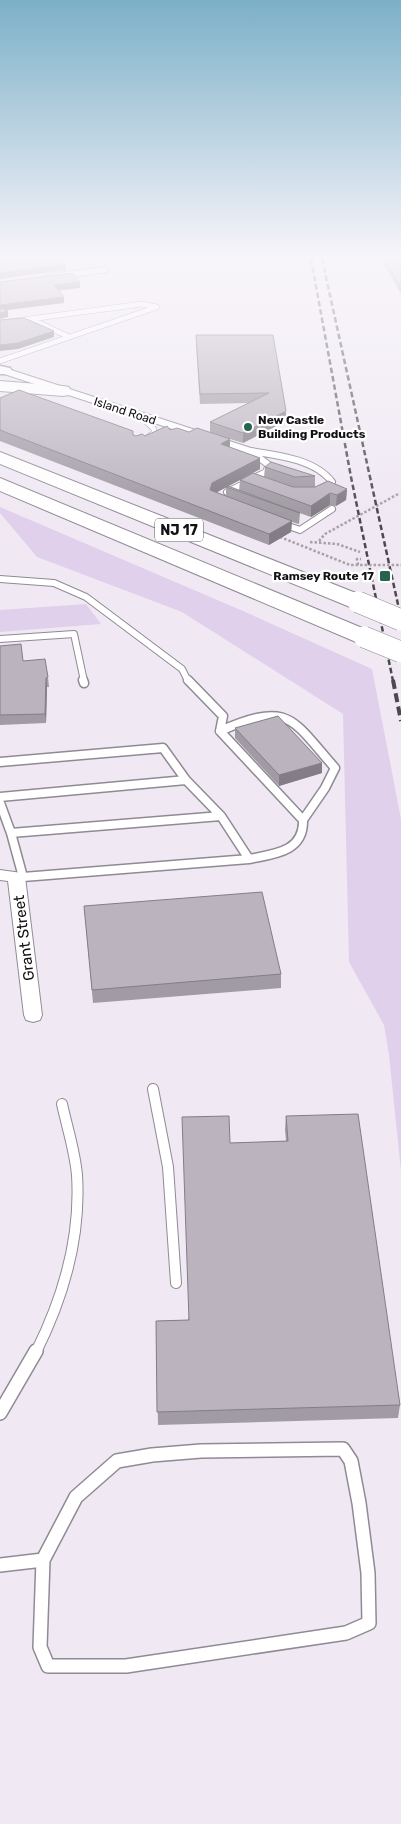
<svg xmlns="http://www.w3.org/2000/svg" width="401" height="1824" viewBox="0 0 401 1824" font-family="Rubik,sans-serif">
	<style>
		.green { fill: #e0d0eb }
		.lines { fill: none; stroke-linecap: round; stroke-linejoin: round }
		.service-far4-casing { stroke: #908a94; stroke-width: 6 }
		.service-far3-casing { stroke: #908a94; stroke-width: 8 }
		.service-far2-casing { stroke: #908a94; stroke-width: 11 }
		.service-far1-casing { stroke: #908a94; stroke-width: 12 }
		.service-casing { stroke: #908a94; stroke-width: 16 }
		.minor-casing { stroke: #908a94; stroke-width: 2 }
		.tertiary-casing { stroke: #908a94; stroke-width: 3 }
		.trunk-casing { stroke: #908a94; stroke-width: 2 }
		.path { stroke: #a7a1aa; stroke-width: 2.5; stroke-dasharray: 2.5 2; stroke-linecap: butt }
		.service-far4 { stroke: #fff; stroke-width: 5 }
		.service-far3 { stroke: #fff; stroke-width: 6 }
		.service-far2 { stroke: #fff; stroke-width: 8 }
		.service-far1 { stroke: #fff; stroke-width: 10 }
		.service { stroke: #fff; stroke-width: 13 }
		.minor { fill: #fff; fill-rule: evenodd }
		.tertiary { fill: #fff; fill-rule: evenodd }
		.trunk { fill: #fff; fill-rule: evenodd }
		.rail-far1 { stroke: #4c484e; stroke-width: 2.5; stroke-dasharray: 5.5 3; stroke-linecap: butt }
		.rail { stroke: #4c484e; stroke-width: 4; stroke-dasharray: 9 4.5; stroke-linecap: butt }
		.trunk-bridge-casing { stroke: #908a94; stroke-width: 22; stroke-linecap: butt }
		.path-bridge { stroke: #a7a1aa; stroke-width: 2.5; stroke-dasharray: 2.5 2; stroke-linecap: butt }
		.trunk-bridge { stroke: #fff; stroke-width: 21 }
		.wall { fill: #a19ba4; fill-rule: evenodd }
		.shaded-wall { fill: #837e86 }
		.building { fill: #bbb4bf; stroke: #837e86 }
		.poi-dot { fill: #266450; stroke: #fff; stroke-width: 2 }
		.labels { text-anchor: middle; stroke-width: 4.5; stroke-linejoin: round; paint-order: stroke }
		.far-street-label { font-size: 12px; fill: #141115; stroke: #fff }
		.far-poi-label { font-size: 12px; font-weight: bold; fill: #141115; stroke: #fff; text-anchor: start }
		.shield { fill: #fff; stroke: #5a585b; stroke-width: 1 }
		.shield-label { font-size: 14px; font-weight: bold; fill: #141115 }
		.street-label { font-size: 15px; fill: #141115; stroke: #fff }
	</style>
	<rect width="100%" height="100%" fill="#f0e9f4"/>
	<path class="green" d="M0 507 243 611 372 669 401 819V1171L389 1055 384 1025 349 962 343 714 182 612 37 557 0 513Z
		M86 604 101 624 0 632V610Z"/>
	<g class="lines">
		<defs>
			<path id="service-far4" d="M31 319 69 337
				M0 323 142 304 157 307 0 361
				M139 415 154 429V433L145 439"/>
			<path id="service-far3" d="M250 451C276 455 315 459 332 482 311 506 277 488 252 479L266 472 269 465Z
				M230 493 227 492 250 481
				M280 523 300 530 332 509
				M0 579 54 583 86 597 182 669 188 681
				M0 639 74 634 84 681"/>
			<path id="service-far2" d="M83 680 84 683
				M188 680 223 716 220 731
				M220 731C290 701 291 718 335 768L325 788 303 820
				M220 731 303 820C304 852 274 854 249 859
				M0 762 163 748 186 780
				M0 797 186 780 221 816
				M0 803 11 833
				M221 816 249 859 23 877 11 833Z
				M16 877H23"/>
			<path id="service-far1" d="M153 1089 168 1167 176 1283
				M36 1352C63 1298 81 1237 77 1175 75 1151 67 1127 62 1104"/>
			<path id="service" d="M0 1413 36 1351
				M343 1449 351 1461 359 1503 368 1573 369 1623 346 1633 126 1666H48L40 1647 43 1560 76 1497 117 1461 152 1455 201 1451Z
				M0 1565 43 1560"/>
			<path id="minor" d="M104 267 109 270 107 272 50 280 45 277 50 274Z
				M5 368 254 449 256 451 254 453H246L1 373V369Z
				M0 870 22 873 25 877 42 1015 40 1020 33 1022 26 1020 24 1015 8 881 0 880Z"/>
			<path id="tertiary" d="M0 366 10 368 12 371 10 374H0Z"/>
			<path id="trunk" d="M0 381 63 386 69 387 71 391 69 395 63 396 0 391Z
				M0 452 366 597 369 602 366 607 358 608 350 607 0 464Z
				M0 478 372 632 375 637 372 642 364 644 356 642 0 491Z"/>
		</defs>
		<use href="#service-far4" class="service-far4-casing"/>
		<use href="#service-far3" class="service-far3-casing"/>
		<use href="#service-far2" class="service-far2-casing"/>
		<use href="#service-far1" class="service-far1-casing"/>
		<use href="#service" class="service-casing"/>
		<use href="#minor" class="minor-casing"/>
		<use href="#tertiary" class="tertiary-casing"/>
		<use href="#trunk" class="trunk-casing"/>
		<path class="path" d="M319 541 325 534 400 493
			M310 542 337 544 360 552
			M358 565 357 559H361"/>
		<use href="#service-far4" class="service-far4"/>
		<use href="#service-far3" class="service-far3"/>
		<use href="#service-far2" class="service-far2"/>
		<use href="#service-far1" class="service-far1"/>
		<use href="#service" class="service"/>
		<use href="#minor" class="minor"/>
		<use href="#tertiary" class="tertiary"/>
		<use href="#trunk" class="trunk"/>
		<path class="rail-far1" d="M311 259 351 477 393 681
			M322 259 401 618"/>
		<path class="rail" d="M393 680 401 721"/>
		<defs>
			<path id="trunk-bridge" d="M358 602 401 620
				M364 637 401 652"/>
		</defs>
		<use href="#trunk-bridge" class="trunk-bridge-casing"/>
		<path class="path-bridge" d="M280 537 350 565H401"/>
		<use href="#trunk-bridge" class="trunk-bridge"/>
	</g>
	<path class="wall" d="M381 259H401V294Z
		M196 335H273L286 421 243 443 230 439V447L260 458V469L243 478 264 477 265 467 315 476V487L347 489 346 500 336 506 330 505 311 517 288 509 300 513 299 524 292 522 291 532 269 545 0 441V398L133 435 136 436H145L170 430 189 432H210V422L249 403 200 404 196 345ZM240 480 239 491 228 486ZM226 487V496L216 492Z
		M0 646 48 677 49 687H47L46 723 0 725Z
		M235 728 322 763V773L279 786 235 738Z
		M84 906 281 974V988L93 1003Z
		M286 1116 400 1405 398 1418 158 1425 156 1321 188 1320 230 1143 286 1141 285 1130Z"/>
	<path class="shaded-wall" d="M66 264V270L0 279V273Z
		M80 282V288L54 291V285Z
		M64 297V303L0 311V305Z
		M8 311V317L0 319V313Z
		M54 331V337L18 349 0 351V345Z
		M286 411V421L243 443V433Z
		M230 439V450L221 444Z
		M260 458V469L212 495 210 490 212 483Z
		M347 489 346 500 336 506 337 495Z
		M330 493V505L311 517V506Z
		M292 521 291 532 269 545V534Z
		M46 678 47 687 46 723 45 714Z
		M322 763V773L279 786V775Z"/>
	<path class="building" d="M0 259H61L66 264 0 273Z
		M384 259H401V288Z
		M72 273 80 282 54 285 64 297 0 305V282Z
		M0 308 8 311 0 313Z
		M24 318 54 331 18 343 0 345V320Z
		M196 335H273L286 411 243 433 210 422 269 393 200 394Z
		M19 390 133 431V435L136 436 142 434 145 436 167 426 170 430 177 428 189 432 197 428 230 439 221 444 260 458 212 483 210 490 292 521 269 534 0 430V398Z
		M271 462 315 476 295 477 265 467Z
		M253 473 293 487H315L328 481 347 489 337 495 330 493 311 506 240 480Z
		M228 486 300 513 226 487Z
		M21 644 23 661 45 659 48 677 46 678 45 714 0 715V646Z
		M278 716 322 763 279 775 235 728Z
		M262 892 281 974 92 990 84 906Z
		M358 1114 400 1405 157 1412 156 1321 189 1320 182 1117 229 1116 230 1143 288 1141 286 1116Z"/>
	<linearGradient id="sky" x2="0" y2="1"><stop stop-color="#7cb0c8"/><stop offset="0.5" stop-color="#f8f5fa"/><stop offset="1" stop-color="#f8f5fa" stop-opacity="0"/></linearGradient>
	<rect width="401" height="514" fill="url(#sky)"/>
	<g class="poi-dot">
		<circle cx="248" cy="427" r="5"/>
		<rect x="379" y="570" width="12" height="12" rx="2.5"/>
	</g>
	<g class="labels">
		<g class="far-street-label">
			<text transform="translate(125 411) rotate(18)" y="4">Island Road</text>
		</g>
		<g class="far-poi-label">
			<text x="258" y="424">New Castle<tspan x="258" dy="14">Building Products</tspan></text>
			<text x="374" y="580" text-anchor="end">Ramsey Route 17</text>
		</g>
		<rect class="shield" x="155" y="518.5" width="48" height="23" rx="4"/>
		<g class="shield-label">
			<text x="179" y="535">NJ 17</text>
		</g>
		<g class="street-label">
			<text transform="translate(24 938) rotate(-97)" y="5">Grant Street</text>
		</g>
	</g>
</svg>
